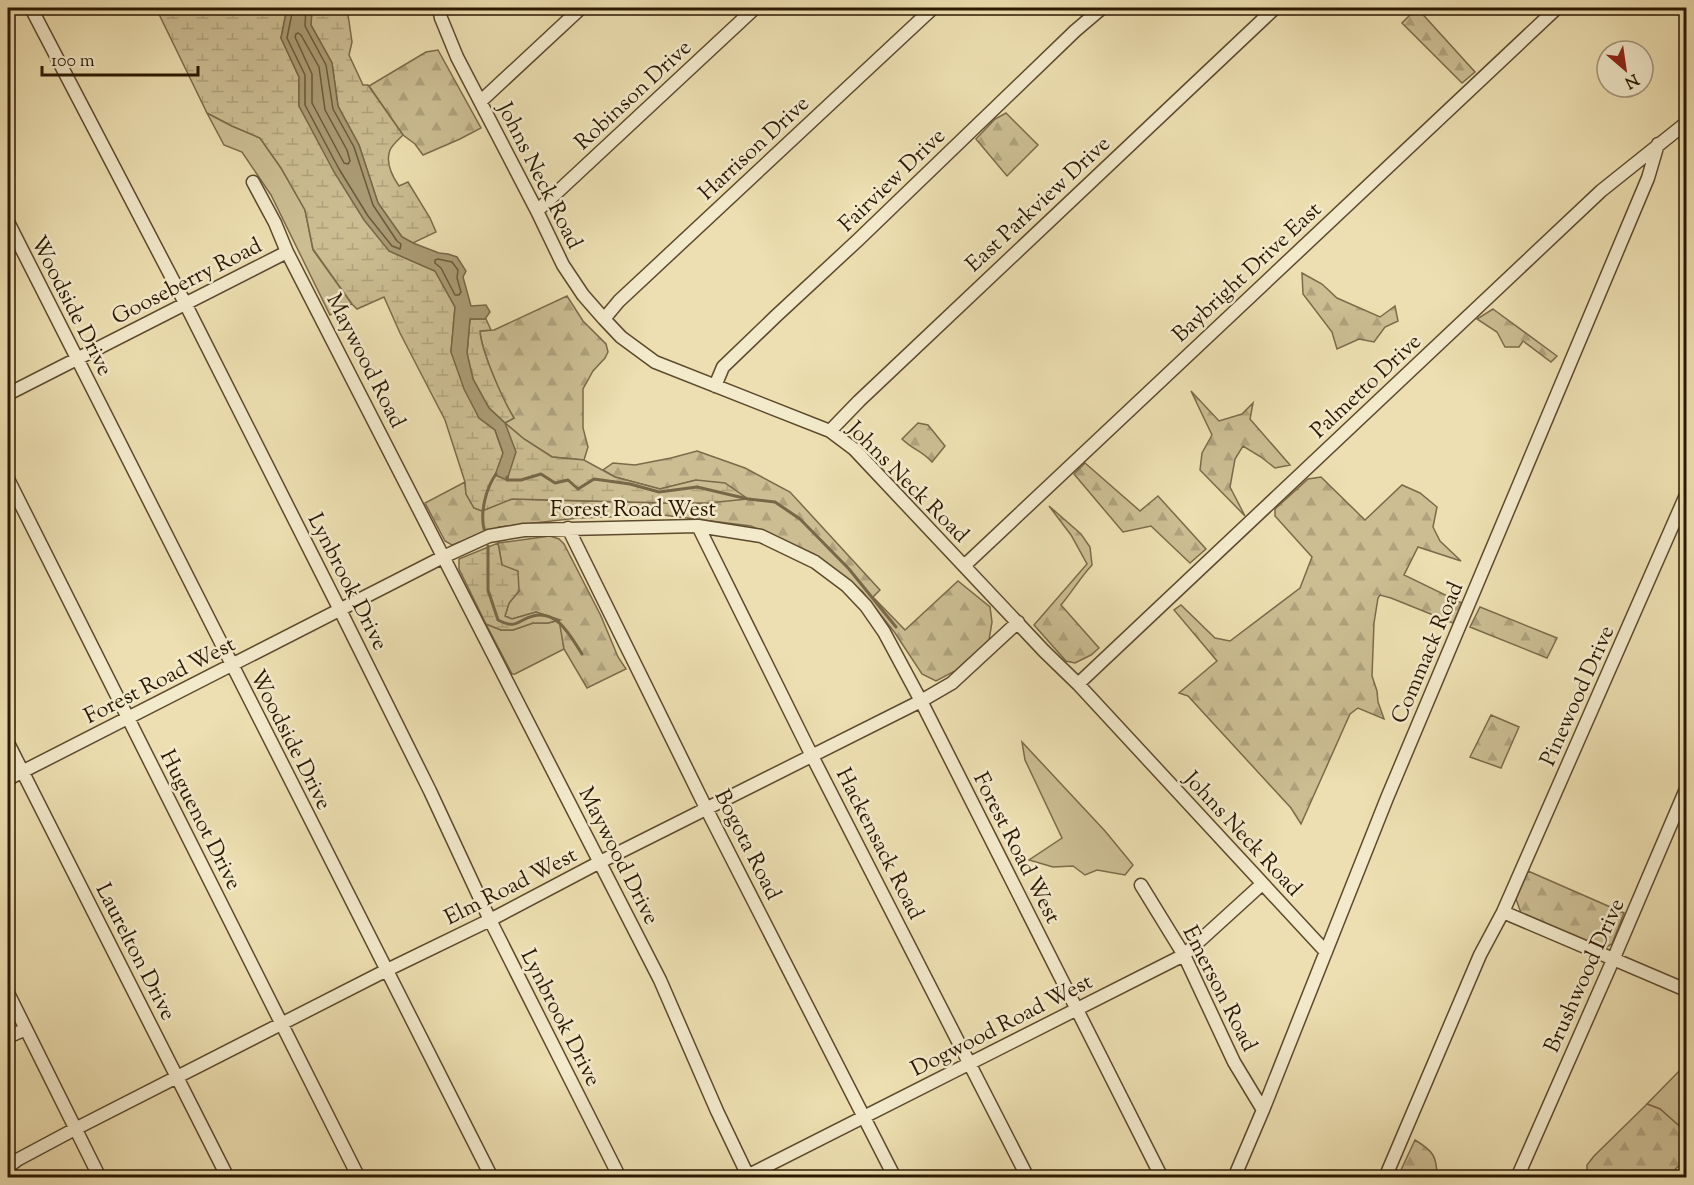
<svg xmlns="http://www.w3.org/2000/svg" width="1694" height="1185" viewBox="0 0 1694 1185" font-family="'Sorts Mill Goudy',serif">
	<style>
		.green { fill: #ccbd93; stroke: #7c6a4a; stroke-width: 1.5 }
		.forest { fill: url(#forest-firs); stroke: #7c6a4a; stroke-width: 1.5 }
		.wetland { fill: url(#wetland-marsh); stroke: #7c6a4a; stroke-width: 1.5 }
		.water { fill: #ab9b75; stroke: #786747; stroke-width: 1.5 }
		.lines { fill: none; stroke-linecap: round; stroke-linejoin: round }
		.shore { stroke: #6b5a3b; stroke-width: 1.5 }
		.stream { stroke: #786747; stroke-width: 3 }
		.minor-casing { stroke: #5c4a2d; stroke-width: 15 }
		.major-casing { stroke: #2b1801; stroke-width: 20 }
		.minor { stroke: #f3eacc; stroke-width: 12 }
		.major { stroke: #eddfb1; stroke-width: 16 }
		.labels { text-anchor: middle; stroke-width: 5; stroke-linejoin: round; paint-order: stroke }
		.street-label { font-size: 22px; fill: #2b1801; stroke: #f3eacc }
	</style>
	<defs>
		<pattern id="forest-firs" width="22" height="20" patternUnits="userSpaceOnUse" patternTransform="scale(1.5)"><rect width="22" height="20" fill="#ccbd93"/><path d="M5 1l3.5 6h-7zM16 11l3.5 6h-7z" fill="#afa27d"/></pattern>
		<pattern id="wetland-marsh" width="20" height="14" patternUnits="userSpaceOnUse" patternTransform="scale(1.5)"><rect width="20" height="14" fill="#ccbd93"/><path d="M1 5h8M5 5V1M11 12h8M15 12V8" fill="none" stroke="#afa27d"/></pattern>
	</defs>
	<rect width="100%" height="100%" fill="#eddfb1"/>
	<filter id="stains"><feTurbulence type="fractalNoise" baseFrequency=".00333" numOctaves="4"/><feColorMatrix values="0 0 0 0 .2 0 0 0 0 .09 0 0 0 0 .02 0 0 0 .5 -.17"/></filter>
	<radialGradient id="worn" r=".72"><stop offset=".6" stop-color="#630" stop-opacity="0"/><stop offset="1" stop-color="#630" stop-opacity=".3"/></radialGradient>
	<path class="green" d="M207 113 232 126 260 138 281 168 305 210 313 250 352 304 330 315 271 195 242 152 224 145Z
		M560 620 564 649 515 674H512L486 624 501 630H513L533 623H548Z
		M1022 742 1105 831 1133 865 1125 875 1097 870 1085 875 1073 866 1053 867 1029 860 1062 838 1025 760Z
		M1683 1067 1686 1068V1132L1660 1109 1647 1104Z"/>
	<path class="forest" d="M1417 8 1475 72 1462 83 1402 23Z
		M438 50 481 128 460 139 423 155 415 144 403 135 369 86 426 52Z
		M1006 113 1038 145 1007 176 976 139 995 119Z
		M1302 273 1322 284 1337 298 1380 317 1395 306 1398 321 1385 327 1374 342 1359 339 1337 349 1332 332 1303 294Z
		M567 296 583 321 606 344 608 352 605 358 593 371 583 389V428L588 447 584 460 552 457 524 439 505 423 514 418C502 400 482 352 480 331L494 330Z
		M1493 309 1557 356 1551 362 1523 341 1519 347H1505L1497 332 1477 319Z
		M1191 391 1219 421 1242 414 1253 403 1250 419 1290 465 1275 468 1261 457 1243 446 1235 459 1230 487 1245 516 1200 470 1202 453 1212 435Z
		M918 423 928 425 945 446 932 462C921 450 913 450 902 439Z
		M697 451 745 468 790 492 880 590 873 597 905 630 958 581 990 607 992 622 989 640 955 671 936 681 922 674 895 633 862 591 814 554 751 526 663 515 578 518 499 527 452 545 445 541 425 503 465 482 466 494 474 508 482 511 511 499 667 503H708L696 480 660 489 615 477 603 470 613 463 635 465 671 458Z
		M1085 463 1140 511 1158 496 1206 549 1190 563 1151 526 1123 532 1074 474Z
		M1321 477 1365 520 1402 485 1420 493 1437 507 1433 527 1440 541 1461 561 1418 547 1404 575 1462 603 1453 623 1391 598 1380 595 1378 598 1374 623 1372 676 1377 691 1378 702 1384 719 1358 708 1350 714 1301 824 1291 808 1188 696 1179 693 1217 661 1174 610 1181 605 1215 638 1230 641 1300 588 1312 557 1275 516V509L1308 479Z
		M1049 506 1081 534 1090 547 1092 565C1080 578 1072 592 1061 605L1099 648 1091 655 1075 663 1066 661 1034 625 1087 564 1071 535Z
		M550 536 559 539 564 544 601 616 618 657 626 669 587 688 564 649 559 620 536 612 512 619 505 616 509 603 519 591 502 565 498 543Z
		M1480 607 1557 638 1547 658 1470 627Z
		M1491 715 1519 727 1501 768 1470 757Z
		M1528 871 1624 913 1612 944 1603 949 1521 913 1516 899Z
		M1647 1104 1660 1109 1686 1132V1159L1667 1177H1592L1587 1173V1165L1594 1156Z
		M1415 1140C1433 1151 1437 1156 1437 1177H1409L1401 1170Z"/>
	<path class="wetland" d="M156 8H287L281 38 299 77V106L389 251 435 271 455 307 451 352 479 418 495 430 503 453 508 479 505 423 489 408 473 379 467 354 470 319H486L491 330 480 331C481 351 503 400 514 418L505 423 524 439 552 457 584 460 615 477 660 489 696 480 725 483 748 499 708 503H667L512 499 482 511 474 508 466 494 465 482 445 420 400 333 384 297 357 309 352 304 313 249 305 210 281 168 260 138 232 126 207 113Z
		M312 8H347L352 42 349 55 363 85H368L403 135C399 139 392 145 390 150 385 163 392 176 399 186L408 182 430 218 436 232 413 243 402 237 378 203 359 145 338 106 332 63 311 25Z
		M498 543 502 565 518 571 519 591 509 603 505 616 512 619 536 612 560 620 548 623H533L513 630H501L486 624 459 569V559Z"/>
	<path class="water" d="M287 8H312L311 25 332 63 338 106 359 145 378 203 402 237 413 243 439 253 448 254 457 257 466 271 463 277 471 306 486 305 490 312 485 319H470L467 353 473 379 489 408 505 423 516 452 507 480 495 475 503 453 495 430 479 418 464 389 451 352 455 307 435 271 389 251 364 220 334 172 299 106V77L281 38Z"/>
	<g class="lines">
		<path class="shore" d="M293 8 287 38 305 75V105L339 169 368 216 392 246 400 249 401 244 397 241 373 205 354 147 333 109 326 65 305 26 306 8
			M298 33 301 35 319 67 325 110 347 150 350 161 348 164 344 163 312 103V74L295 37 296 34Z
			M438 259 452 262 458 270 457 278 461 292 459 295H455L441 268 435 263V260Z"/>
		<path class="stream" d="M507 477V480H521L541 474 555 483 568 480 578 489 594 479 630 484 659 492 697 487 748 499 775 502 800 519 849 569 896 627
			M484 529C480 512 486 488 496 474
			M488 546V590L498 620C517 630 517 620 533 616 557 609 571 637 582 654"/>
		<defs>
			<path id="minor" d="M31 8 185 303 340 610 430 791 490 920 620 1178
				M439 8 441 18 457 57 537 211 563 265 583 295 604 319 621 337 655 362 830 431 854 449 1044 651 1078 684 1326 952
				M481 101 581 8
				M253 182 275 223 287 252 660 980 717 1111 749 1178
				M537 211 755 8
				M8 222C169 540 328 860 492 1178
				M604 319 619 301 933 8
				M715 386 723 367 776 316 858 240 1075 31 1102 8
				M8 394 287 252
				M830 431 859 401 1275 8
				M8 479 359 1178
				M698 526 812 756 1028 1178
				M568 528 707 810 895 1178
				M964 566 1557 8
				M1078 684 1601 191 1686 123
				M8 743 228 1178
				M8 779 443 557 489 536 524 530 698 526 761 536 815 562 847 586 866 606 884 632 921 701 1162 1178
				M1141 885 1184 955 1234 1062 1263 1110
				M1503 912 1686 990
				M8 993 100 1178
				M8 1037 26 1029
				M8 1167 17 1160 75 1129 385 971 490 920 600 862 921 701 952 683 1018 622
				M743 1178 1184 955 1262 884
				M1234 1178 1263 1110 1387 798 1648 178 1658 144
				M1385 1178 1480 955 1503 912 1686 495
				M1517 1178 1613 960 1686 789"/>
			<path id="major" d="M1685 1178 1686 1176"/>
		</defs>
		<use href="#minor" class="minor-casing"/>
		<use href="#major" class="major-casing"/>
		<use href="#minor" class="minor"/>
		<use href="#major" class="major"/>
	</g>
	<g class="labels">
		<g class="street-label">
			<text transform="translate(632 94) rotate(-43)" y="8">Robinson Drive</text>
			<text transform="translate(753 147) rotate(-43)" y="8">Harrison Drive</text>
			<text transform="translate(541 175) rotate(63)" y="8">Johns Neck Road</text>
			<text transform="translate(891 179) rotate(-44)" y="8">Fairview Drive</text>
			<text transform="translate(1037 203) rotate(-43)" y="8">East Parkview Drive</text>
			<text transform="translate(1246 271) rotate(-43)" y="8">Baybright Drive East</text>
			<text transform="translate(186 280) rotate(-27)" y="8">Gooseberry Road</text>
			<text transform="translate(73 305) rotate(63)" y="8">Woodside Drive</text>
			<text transform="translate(367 360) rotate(63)" y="8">Maywood Road</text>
			<text transform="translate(1365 385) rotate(-43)" y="8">Palmetto Drive</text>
			<text transform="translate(909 481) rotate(45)" y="8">Johns Neck Road</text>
			<text x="633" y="516">Forest Road West</text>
			<text transform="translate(349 581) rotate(63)" y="8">Lynbrook Drive</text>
			<text transform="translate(1426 652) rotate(-67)" y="8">Commack Road</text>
			<text transform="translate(159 679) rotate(-27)" y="8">Forest Road West</text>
			<text transform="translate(1576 695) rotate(-66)" y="8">Pinewood Drive</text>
			<text transform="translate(292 739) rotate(63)" y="8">Woodside Drive</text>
			<text transform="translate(202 819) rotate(63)" y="8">Huguenot Drive</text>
			<text transform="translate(1244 833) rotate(47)" y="8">Johns Neck Road</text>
			<text transform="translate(881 843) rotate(63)" y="8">Hackensack Road</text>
			<text transform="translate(749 844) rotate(63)" y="8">Bogota Road</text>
			<text transform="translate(1018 847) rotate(63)" y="8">Forest Road West</text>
			<text transform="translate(620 855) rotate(63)" y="8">Maywood Drive</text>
			<text transform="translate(510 885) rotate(-27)" y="8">Elm Road West</text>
			<text transform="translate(137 951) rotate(63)" y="8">Laurelton Drive</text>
			<text transform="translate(1583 975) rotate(-66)" y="8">Brushwood Drive</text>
			<text transform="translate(1221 988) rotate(63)" y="8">Emerson Road</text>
			<text transform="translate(562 1017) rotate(63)" y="8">Lynbrook Drive</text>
			<text transform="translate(1001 1024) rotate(-27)" y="8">Dogwood Road West</text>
		</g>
	</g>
	<rect width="1694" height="1185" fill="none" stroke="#eddfb1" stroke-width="30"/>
	<rect x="9" y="9" width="1676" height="1167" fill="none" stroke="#2b1801" stroke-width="3"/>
	<rect x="15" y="15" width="1664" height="1155" fill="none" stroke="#2b1801" stroke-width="1.5"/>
	<g transform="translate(1625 69) rotate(151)"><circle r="28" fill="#f3eacc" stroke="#a3967b" stroke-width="1.5"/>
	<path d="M0-4.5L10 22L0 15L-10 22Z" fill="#8f2418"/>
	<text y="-9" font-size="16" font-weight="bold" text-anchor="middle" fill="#2b1801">N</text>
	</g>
	<path d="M42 66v9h156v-9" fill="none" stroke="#2b1801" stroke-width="3"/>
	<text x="51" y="66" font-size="18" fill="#2b1801" stroke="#f3eacc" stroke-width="4.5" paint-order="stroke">100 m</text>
	<rect width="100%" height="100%" filter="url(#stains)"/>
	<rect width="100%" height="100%" fill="url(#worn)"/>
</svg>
